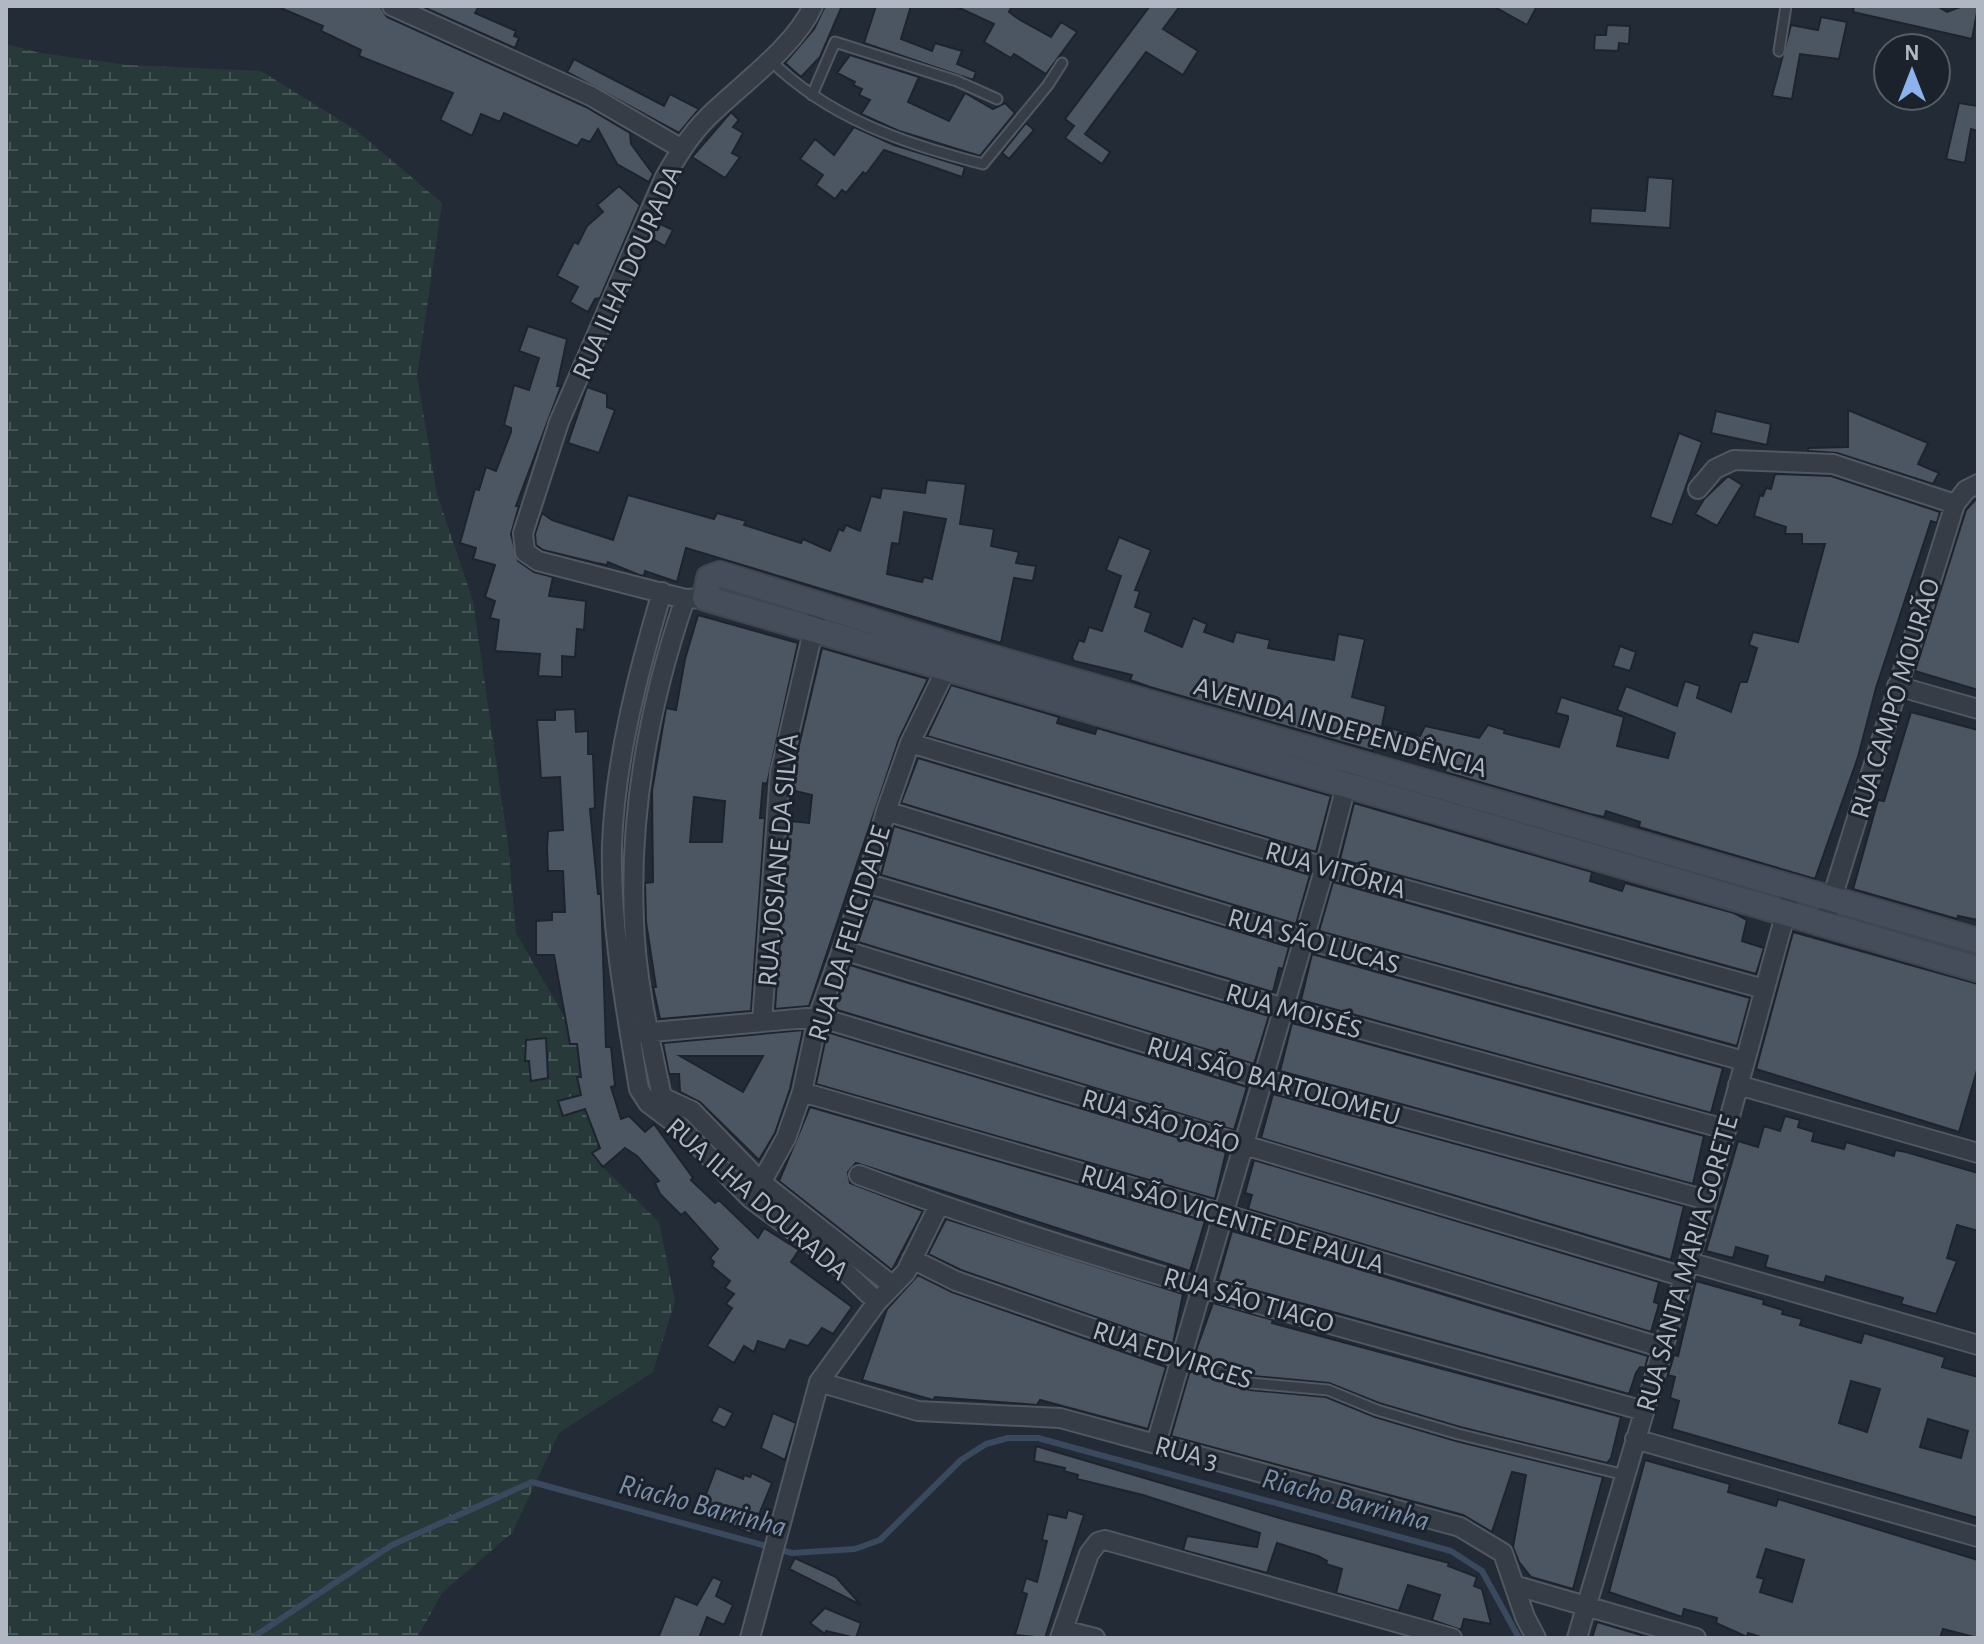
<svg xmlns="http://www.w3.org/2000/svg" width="1984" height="1644" viewBox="0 0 1984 1644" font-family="'Alegreya Sans',sans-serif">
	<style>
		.wetland { fill: url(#wetland-marsh) }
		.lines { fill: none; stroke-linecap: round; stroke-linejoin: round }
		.stream { stroke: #3a495e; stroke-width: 6 }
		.building { fill: #4b5662; stroke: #1e242e; stroke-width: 2; fill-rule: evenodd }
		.lane-casing { stroke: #515862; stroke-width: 13 }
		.street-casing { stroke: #515862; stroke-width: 22 }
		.secondary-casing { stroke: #404650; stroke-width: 28 }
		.lane { stroke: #363d47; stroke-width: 9 }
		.street { stroke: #363d47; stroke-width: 18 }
		.secondary { stroke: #454d5a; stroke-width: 24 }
		.labels { text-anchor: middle; stroke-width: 6; stroke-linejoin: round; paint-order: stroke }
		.street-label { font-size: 28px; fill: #b1b8c3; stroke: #1c222c }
		.water-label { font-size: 30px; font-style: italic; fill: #7c8fa9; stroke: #1c222c }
	</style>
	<defs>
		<pattern id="wetland-marsh" width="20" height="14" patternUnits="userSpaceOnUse" patternTransform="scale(2)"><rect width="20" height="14" fill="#283939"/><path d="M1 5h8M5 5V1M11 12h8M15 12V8" fill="none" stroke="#455454"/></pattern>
	</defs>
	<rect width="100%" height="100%" fill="#232b36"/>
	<path class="wetland" d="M6 44 40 53 128 65 261 71 356 130 442 203 417 376 437 494 473 601 508 844 516 933 578 1040 601 1165 659 1222 675 1301 653 1372 559 1433 512 1533 442 1593 417 1638H6Z"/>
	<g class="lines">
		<path class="stream" d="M252 1638 392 1545 532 1482 792 1553 855 1549 880 1540 961 1460 986 1444 1008 1438H1038L1451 1551 1482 1571 1519 1638"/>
	</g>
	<path class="building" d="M276 6H380L387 17 586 107 630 133 631 144 653 174 649 182 617 164 598 129 590 142 582 139 577 146 504 113 500 122 481 114 472 136 440 120 453 93 359 56 361 50 321 31 323 26Z
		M421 6H479L475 13 516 31 514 36 519 38 515 48Z
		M825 6H842L820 57 801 77 785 63 814 29Z
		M876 6H911L901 39 932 51 935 43 962 51 957 64 976 72 973 80 864 43Z
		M955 6H1012L1009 12 1020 20 1051 37 1061 22 1077 32 1046 74 1014 54 1011 58 984 42 994 24Z
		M1150 6H1180L1163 29 1198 51 1183 75 1146 52 1085 134 1110 152 1102 164 1065 138 1074 126 1065 119Z
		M1493 6H1537L1527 25Z
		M1854 6H1937L1947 12 1963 6 1978 7 1972 39 1853 12Z
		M1821 17 1847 22 1839 59 1800 54 1792 99 1772 96 1791 25 1818 30Z
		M1607 25 1630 26 1629 44 1619 43 1618 51 1594 50 1595 35H1606Z
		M850 55 919 77 908 102 949 121 965 93 993 109 1005 103 1015 113 980 156 899 131 861 114 870 100 859 95 862 89 853 85 855 82 837 73Z
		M574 59 664 106 670 94 699 109 679 133 567 72Z
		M1959 103 1978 106V131L1971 129 1965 163 1946 159Z
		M731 112 739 120 733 127 743 133 732 153 740 157 725 178 692 157Z
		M1026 123 1034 130 1009 159 1002 153Z
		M854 127 894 145 965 167 962 177 884 150 866 174 863 172 846 193 842 190 835 199 816 185 823 175 800 159 815 139 834 155Z
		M1648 177 1673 179 1670 228 1590 223 1591 208 1645 211Z
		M619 186 640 205 600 298 595 299 588 312 570 302 578 287 557 276 574 242 578 244 587 226 603 212 597 205Z
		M658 223 673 230 665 246 651 238Z
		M528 326 567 339 557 386H561L516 506H519L511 534 518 561 534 572 553 577 549 596 586 601 584 630 577 629 575 657 562 656V677L538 676 540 654 495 651 499 620 490 618 495 601 485 597 495 565 473 559 476 548 460 543 475 489 479 490 486 467 496 471 511 432V428L504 425 514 385 529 390 539 358 519 351Z
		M587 387 607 394V407L615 410 599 453 568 443Z
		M1848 410 1928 443 1918 464 1939 473 1933 484 1837 453 1808 451V448L1848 447Z
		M1716 411 1771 424 1767 445 1711 433Z
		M1679 433 1702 442 1672 525 1650 517Z
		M1775 474 1831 476 1940 512 1937 523 1931 521 1876 688 1858 757 1815 879 1639 827 1640 822 1606 811 1604 817 1590 814 1466 778 1445 772 1447 766 1375 745 1373 751 1150 687 1130 680 1132 675 1074 661 1072 657 1079 640 1084 642 1089 627 1102 631 1121 576 1106 570 1119 537 1151 550 1135 590 1140 591 1135 607 1151 613 1145 631 1182 647 1193 618 1207 624 1204 632 1233 642 1236 632 1270 640 1268 648 1334 660 1338 634 1365 639 1352 697 1386 706 1382 726 1420 736 1425 726 1479 738 1488 725 1505 730 1504 733 1559 747 1568 719V716L1556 713 1561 697 1624 717 1617 746 1668 758 1675 733 1617 710 1626 686 1677 706 1685 681 1700 686 1697 698 1731 712 1740 682H1747L1757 648 1749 645 1753 632 1798 642 1825 544H1802V534H1785L1786 527 1754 516 1760 495 1763 496 1766 488 1771 489Z
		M1728 476 1742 485 1717 526 1695 514 1704 499Z
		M927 480 966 484 960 524 994 529 991 546 1019 552 1016 563 1036 566 1033 581 1014 578 1001 643 686 548 677 582 645 571 644 576 639 575 608 562 607 565 596 563 543 550 536 545 535 534 542 513 552 520 613 540 628 495 714 519 717 513 731 517 746 521 744 525 801 543 803 539 830 551 839 529 843 531 846 525 860 531 871 496 880 498 882 488 925 493ZM904 512 946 519 932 579 924 577 922 582 887 574 892 543 899 544Z
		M1978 497V690L1915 671 1966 510Z
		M698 615 798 643 767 784 763 783 760 818H765L751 1011 660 1019 653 987H656L646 922 645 883 653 882 652 791 666 708 676 710 685 659ZM694 797 725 801 722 842H690Z
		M1620 646 1636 652 1630 671 1613 666Z
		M822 648 928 679 899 739 809 1006 775 1009 789 821 809 823 812 795 791 790 792 775Z
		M951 685 1059 717 1057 723 1095 734 1097 728 1331 796 1316 852 927 736Z
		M575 709 576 732 588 731V754H593L595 808 590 809 598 894H601L606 1047H611L615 1086 611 1087 621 1119 629 1116 645 1132 654 1124 693 1178 691 1180 715 1203 719 1200 758 1238 764 1228 799 1250 791 1262 852 1307 833 1334 822 1328 808 1346 790 1340 785 1350 758 1341 754 1352 744 1346 734 1363 707 1346 732 1308 726 1304 734 1294 725 1288 730 1281 712 1266 714 1262 710 1258 718 1249 685 1212 681 1215 660 1194 655 1183 659 1181 637 1156 625 1148 603 1167 592 1153 600 1148 585 1109 563 1116 558 1101 581 1095 577 1077H581L577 1044H570L554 955H536V921L552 920V912H565L563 871H548L547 848 548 831 563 830 560 777 541 778 537 720H555V710Z
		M1911 712 1978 730V920L1958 916 1957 919 1853 889 1878 800 1884 801Z
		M918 758 1310 875 1296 924 901 803Z
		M1354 803 1592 872 1590 881 1622 891 1625 883 1734 913 1747 920 1742 941 1764 948 1756 974 1340 859Z
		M894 826 1289 947 1283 969 1279 968 1273 992 881 875Z
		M1333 882 1750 998 1737 1046 1319 931Z
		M873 898 1269 1016 1254 1064 858 942Z
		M1793 932 1978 984V1067L1959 1132 1756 1069Z
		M1312 954 1723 1068 1711 1113 1301 1000Z
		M850 965 1247 1087 1234 1130 834 1009Z
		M1292 1023 1704 1136 1693 1184 1280 1071Z
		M803 1030 790 1089 775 1133 759 1160 700 1102 680 1092 679 1074H669L663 1043ZM680 1056H763L743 1092Z
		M827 1032 1226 1152 1215 1199 816 1084Z
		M546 1038 548 1078 531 1081 529 1061H525L526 1040Z
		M1273 1094 1684 1206 1671 1260 1261 1138Z
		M810 1107 1205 1221 1190 1271 856 1163 848 1172 850 1183 923 1211 892 1270 779 1181Z
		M1785 1116 1800 1120 1798 1127 1814 1132 1812 1141 1844 1149 1846 1142 1894 1156 1895 1150 1906 1152 1978 1173V1231L1957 1225 1947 1258 1957 1261 1936 1314 1901 1304 1903 1298 1826 1276 1824 1283 1765 1267 1768 1256 1736 1247 1733 1258 1706 1251 1738 1141 1758 1147 1764 1126 1780 1131Z
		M1254 1160 1659 1282 1654 1302 1659 1304 1651 1332 1248 1209 1252 1195 1245 1193Z
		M946 1219 1183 1294 1173 1344 961 1270 928 1254Z
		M1232 1231 1648 1356 1645 1368 1640 1367 1636 1373 1629 1394 1218 1280Z
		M918 1275 952 1292 1166 1367 1148 1429 1040 1400 1037 1405 935 1397 933 1400 862 1380 887 1309Z
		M1696 1281 1764 1300 1763 1304 1783 1310 1782 1314 1802 1319 1800 1325 1861 1343 1864 1333 1945 1357 1942 1367 1978 1377V1518L1672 1429 1679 1401 1670 1398 1675 1377 1668 1375 1674 1355 1678 1356ZM1851 1381 1880 1389 1867 1432 1839 1423ZM1928 1419 1968 1431 1961 1458 1920 1447Z
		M1213 1303 1273 1320 1272 1323 1621 1417 1611 1458 1607 1463 1460 1427 1379 1403 1329 1383 1253 1376 1194 1356Z
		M1190 1370 1250 1390 1326 1397 1375 1417 1456 1441 1603 1477 1573 1589 1531 1577 1519 1562 1513 1547 1526 1475 1512 1472 1492 1532 1463 1515 1171 1436Z
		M719 1406 733 1413 725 1428 711 1421Z
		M773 1413 796 1423 785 1460 761 1448Z
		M1036 1446 1283 1519 1449 1563 1448 1566 1477 1577 1474 1586 1482 1589 1491 1624 1464 1619 1461 1630 1432 1620 1440 1595 1408 1585 1399 1611 1336 1593 1342 1569 1326 1564 1327 1561 1318 1556 1277 1543 1267 1573 1183 1550 1187 1536 1257 1547 1260 1533 1143 1495 1077 1479 1078 1475 1064 1471 1065 1468 1034 1461Z
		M1645 1460 1730 1484 1728 1492 1776 1506 1778 1499 1978 1560V1638L1943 1629 1940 1638H1764L1748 1633 1747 1637 1716 1623 1717 1618 1684 1609 1682 1617 1609 1592ZM1766 1549 1804 1560 1792 1602 1760 1592 1764 1579 1757 1577Z
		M716 1468 743 1479 744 1475 750 1477 752 1473 772 1483 751 1534 723 1521 726 1512 703 1502Z
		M1068 1510 1084 1515 1045 1638 1015 1635 1027 1594 1022 1592 1026 1578 1037 1582 1047 1541 1042 1540 1048 1514 1066 1518Z
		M795 1558 836 1577 861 1605 789 1569Z
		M713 1577 722 1581 716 1596 733 1605 724 1625 707 1617 699 1638H658L675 1596 697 1605Z
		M825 1608 861 1623 856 1638 826 1631 825 1634 810 1623Z
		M1597 1622 1641 1635V1638H1592Z"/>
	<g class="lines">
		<defs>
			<path id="lane" d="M1779 51 1786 6
				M769 59C828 118 905 144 983 164L1048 85 1062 63
				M812 95 835 42 957 81 997 99
				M1181 1359 1251 1383 1328 1390 1377 1410 1458 1434 1625 1475"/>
			<path id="street" d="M392 6 591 96 682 149
				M1698 489 1715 469 1734 460 1833 464 1955 504
				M662 592C638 673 615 760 612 845 610 926 626 1009 639 1089L648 1103 680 1127 751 1199 830 1257 877 1302
				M705 598 685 599 538 561 525 552 523 533 559 422 664 179C676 158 689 136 707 118 739 86 794 48 813 6
				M685 599C649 704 629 811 634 922 636 981 650 1040 662 1097L692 1111 761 1182 893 1286
				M1897 686 1978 709
				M910 743 1325 867 1764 989
				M886 811 1304 939 1744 1061
				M866 883 1284 1008 1725 1129
				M1828 911 1955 504 1966 490 1978 484
				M843 950 1263 1079 1707 1200
				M762 1022 780 773 819 606
				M630 1034 818 1017 1684 1277
				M1738 1085 1978 1153
				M802 1092 1224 1214 1663 1348
				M859 1175C1114 1271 1382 1337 1644 1411
				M757 1190 786 1138 802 1092 818 1017 866 883 886 811 910 743 952 657
				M912 1259 956 1281 1181 1359
				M1689 1262 1978 1345
				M819 1382 918 1411 1060 1418 1460 1527 1503 1553 1525 1617 1536 1638
				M1635 1439 1978 1537
				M1156 1444 1325 867 1349 774
				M1517 1586 1696 1638
				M1063 1630 1095 1638
				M750 1638 819 1382 877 1302 906 1272 939 1205
				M1060 1638 1089 1554 1098 1542 1105 1540 1452 1638
				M1577 1638 1707 1200 1789 901"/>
			<path id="secondary" d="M1978 941 955 647 720 574 709 578 705 598 1978 969"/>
		</defs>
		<use href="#lane" class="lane-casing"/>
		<use href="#street" class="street-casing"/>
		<use href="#secondary" class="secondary-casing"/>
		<use href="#lane" class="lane"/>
		<use href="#street" class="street"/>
		<use href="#secondary" class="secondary"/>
	</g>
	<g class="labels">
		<g class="street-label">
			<text transform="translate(626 272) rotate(-66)" y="10">RUA ILHA DOURADA</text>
			<text transform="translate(1894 698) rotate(-73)" y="10">RUA CAMPO MOURÃO</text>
			<text transform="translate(1341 726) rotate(16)" y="10">AVENIDA INDEPENDÊNCIA</text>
			<text transform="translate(777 860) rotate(-85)" y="10">RUA JOSIANE DA SILVA</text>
			<text transform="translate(1336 869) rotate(16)" y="10">RUA VITÓRIA</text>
			<text transform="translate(848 933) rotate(-73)" y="10">RUA DA FELICIDADE</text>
			<text transform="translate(1314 940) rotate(16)" y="10">RUA SÃO LUCAS</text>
			<text transform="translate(1294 1010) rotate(16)" y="10">RUA MOISÉS</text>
			<text transform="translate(1274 1080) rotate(16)" y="10">RUA SÃO BARTOLOMEU</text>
			<text transform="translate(1161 1120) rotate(17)" y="10">RUA SÃO JOÃO</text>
			<text transform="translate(758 1198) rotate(41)" y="10">RUA ILHA DOURADA</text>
			<text transform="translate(1233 1218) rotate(17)" y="10">RUA SÃO VICENTE DE PAULA</text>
			<text transform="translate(1686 1263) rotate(-74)" y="10">RUA SANTA MARIA GORETE</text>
			<text transform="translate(1249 1299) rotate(16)" y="10">RUA SÃO TIAGO</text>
			<text transform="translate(1173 1354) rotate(18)" y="10">RUA EDVIRGES</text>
			<text transform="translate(1187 1452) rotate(15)" y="10">RUA 3</text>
		</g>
		<g class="water-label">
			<text transform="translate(1346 1499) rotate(15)" y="10">Riacho Barrinha</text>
			<text transform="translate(703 1505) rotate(15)" y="10">Riacho Barrinha</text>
		</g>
	</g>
	<rect width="1984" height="1644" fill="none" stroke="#b1b8c3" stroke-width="16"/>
	<g transform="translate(1912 72)"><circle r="38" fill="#1c222c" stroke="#585e68" stroke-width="2"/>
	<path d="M0-6L14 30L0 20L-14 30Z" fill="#8db2ed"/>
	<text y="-12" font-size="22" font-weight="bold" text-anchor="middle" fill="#b1b8c3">N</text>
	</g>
</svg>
